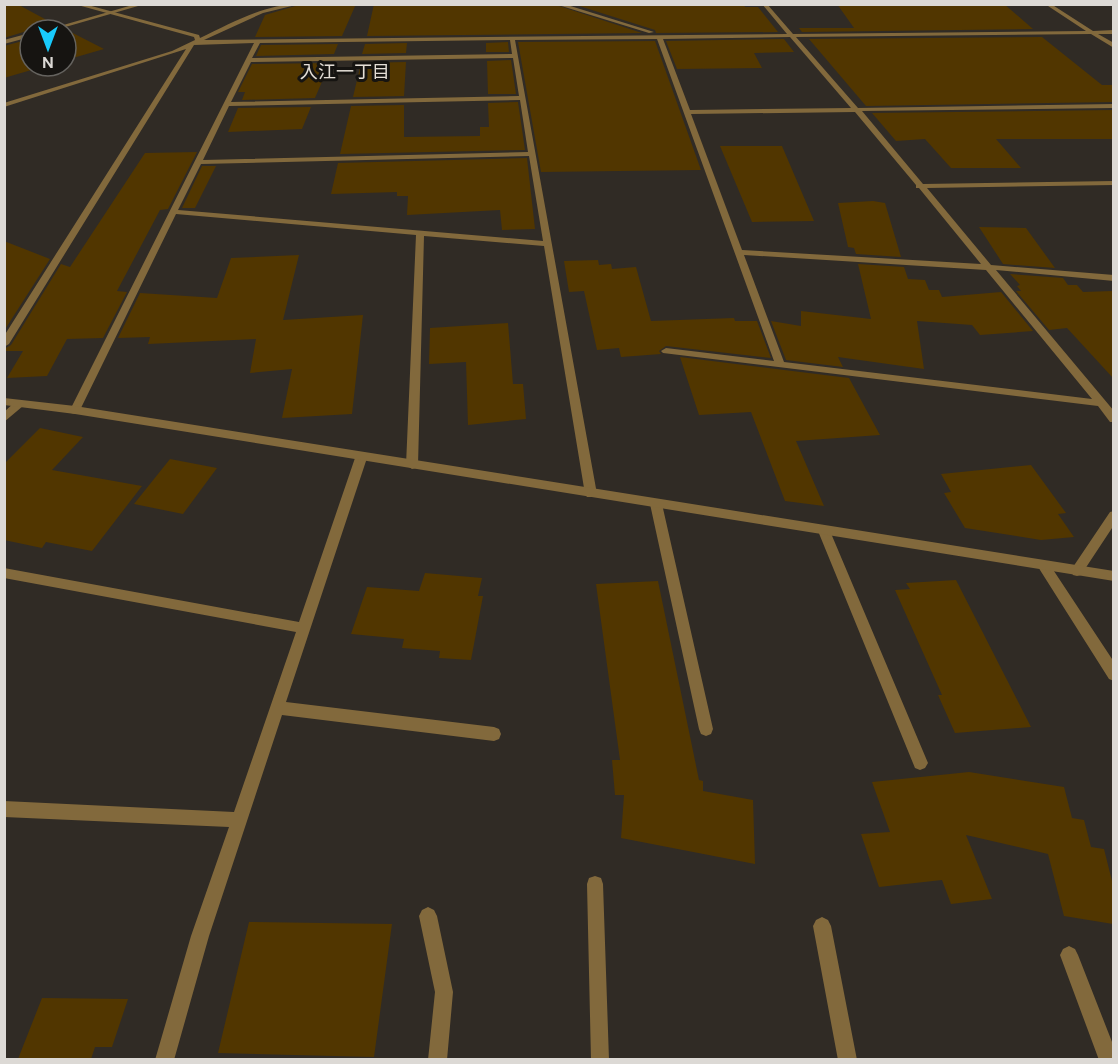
<svg xmlns="http://www.w3.org/2000/svg" width="1118" height="1064" viewBox="0 0 1118 1064" font-family="'DM Sans','Noto Sans JP',sans-serif">
	<style>
		.building { fill: #513600 }
		.lines { fill: none; stroke-linecap: round; stroke-linejoin: round }
		.minor { fill: #82693c; fill-rule: evenodd }
		.tertiary { fill: #82693c; fill-rule: evenodd }
		.labels { text-anchor: middle; stroke-width: 6; stroke-linejoin: round; paint-order: stroke }
		.far-neighbourhood-label { font-size: 18px; fill: #e4ded6; stroke: #161411 }
	</style>
	<rect width="100%" height="100%" fill="#302b25"/>
	<path class="building" d="M4 4H17L56 25 44 30H30L4 38Z
		M302 4H356L342 36 255 37 265 15Z
		M374 4H553L642 33 367 36Z
		M573 4H744L745 7H758L778 32 656 33 655 30Z
		M837 4H1004L1033 29 802 32 799 28H854Z
		M65 29 104 49 66 60V30H63Z
		M1042 37 1102 85H1113V102L866 106 809 39Z
		M30 39V66H45L4 78V46Z
		M784 39 794 52 754 53 762 68 677 69 666 41Z
		M655 41 701 170 541 172 518 42Z
		M508 42 509 52H486V43Z
		M407 43 406 53 362 54 365 44Z
		M338 44 334 54 256 56 261 45Z
		M511 60 516 94H488L487 61Z
		M406 62 404 96 353 97 361 63Z
		M330 63 315 98 242 100 245 92H238L252 64Z
		M518 102 525 150 340 154 351 106 404 105V137L480 136V127H489L488 103Z
		M311 107 302 129 228 132 238 108Z
		M1113 110V139H996L1021 168H951L925 139 896 141 872 113Z
		M720 146H782L814 221 752 222Z
		M197 152 168 209 160 210 117 291 127 292 103 338 67 339 47 376 7 378 23 351H4V349L11 345 61 264 70 267 145 153Z
		M527 158 535 229 502 230 500 210 407 215 408 196H397V192L331 194 338 163Z
		M202 166H216L195 208H182Z
		M873 201 885 203 901 257 856 254 854 248 848 247 838 203Z
		M979 227 1026 228 1055 268 1003 264Z
		M4 241 50 259 4 331Z
		M299 255 283 320 363 315 352 414 282 418 292 369 250 373 256 339 148 344 150 337 118 338 140 293 217 298 231 258Z
		M598 260 599 265 611 264 612 269 636 267 651 321 734 318 735 321H757L771 358 666 346 659 351 661 354 621 357 619 348 597 350 584 291 569 292 564 261Z
		M858 264 904 267 908 279 925 280 929 290H939L942 297 1001 292 1033 331 980 335 972 325 917 321 924 369 838 357 843 367 786 360 771 321 801 326V311L871 319Z
		M1010 274 1063 278 1068 285H1077L1083 292 1113 291V378L1067 328 1049 330 1016 291H1021L1017 286 1020 285Z
		M508 323 513 384H523L526 419 468 425 466 362 429 364 430 328Z
		M680 357 849 378 880 435 796 441 824 506 785 501 751 412 699 415Z
		M40 428 83 437 52 470 142 486 92 551 46 542 42 548 4 540V464Z
		M170 459 217 468 183 514 134 504Z
		M1031 465 1066 513 1058 514 1074 537 1041 540 965 528 944 493 951 492 941 474Z
		M425 573 482 578 478 596H483L471 660 439 658 440 651 402 648 404 639 351 634 367 587 419 591Z
		M956 580 1031 727 955 733 938 695H942L895 590 910 589 906 583Z
		M658 581 699 780 703 781V791L753 800 755 864 621 838 624 795H615L612 760H620L596 584Z
		M969 772 1064 787 1072 818 1084 820 1091 847 1104 849 1113 885V924L1064 916 1048 854 966 835 992 899 951 904 942 880 879 887 861 834 890 832 872 782Z
		M249 922 392 924 374 1057 218 1053Z
		M42 998 128 999 112 1047H95L91 1059H18Z"/>
	<g class="lines">
		<path class="minor" d="M74 4H84L199 35 200 38C232 23 264 4 300 4L263 13 204 40 787 34 762 4H767L793 34 1086 31 1045 4H1051L1093 31 1114 30V34H1098L1114 43V48L1091 34 796 37 858 108 1114 104V108L862 111 923 184 1114 181V185L927 188 991 265 1114 275V281L996 270 1114 411V422H1110L1098 406 663 353 661 351 666 348 774 361 657 39 515 40 597 494 595 497H587L585 494 544 246 424 236 418 465 416 468 412 469 406 465 416 235 176 214 80 410 75 414 71 413 70 410 254 43 194 45 9 344 4 347V336L186 49 4 107V103L172 51 195 40 194 37ZM790 37 851 108 690 110 663 39ZM510 40 512 54 252 58 260 43ZM513 58 519 96 231 102 251 62ZM520 100 528 152 203 160 229 106ZM855 112 916 185V188H919L981 264 742 250 691 114ZM529 156 543 241 178 210 201 164ZM744 255 986 270 1092 399 784 362Z
			M555 4H564L654 32 649 33Z
			M19 401 24 404 23 406 4 422V412L15 402Z
			M361 454 367 458 286 702 494 727 499 729 501 734 499 739 494 741 282 715 209 936 174 1060H155L191 936 229 827 4 817V801L234 812 296 632 4 578V568L299 622 355 458Z
			M656 500 662 504 713 729 711 734 706 736 701 734 699 729 650 504Z
			M1114 511V525L1081 575 1077 576 1073 575 1071 571 1073 567 1110 512Z
			M824 526 828 528 830 531 928 763 925 768 920 770 915 768 818 531 820 528Z
			M1044 561 1048 562 1114 662V681L1109 679 1040 570 1038 566 1040 562Z
			M595 876 601 878 603 884 609 1060H591L587 884 589 878Z
			M428 907 434 910 437 916 453 992 447 1060H428L435 992 419 916 422 910Z
			M822 917 828 920 831 926 857 1060H838L813 926 816 920Z
			M1069 946 1075 949 1078 955 1114 1047V1060H1099L1060 955 1063 949Z"/>
		<path class="tertiary" d="M136 4H145L55 30H46Z
			M30 33V37L4 44V40Z
			M4 398 75 406 1114 571V581L75 414 4 405Z"/>
	</g>
	<g class="labels">
		<g class="far-neighbourhood-label">
			<text x="345" y="78">入江一丁目</text>
		</g>
	</g>
	<rect width="1118" height="1064" fill="none" stroke="#dcd9d5" stroke-width="12"/>
	<g transform="translate(48 48) rotate(180)"><circle r="28" fill="#161411" stroke="#65635f" stroke-width="1.5"/>
	<path d="M0-4.5L10 22L0 15L-10 22Z" fill="#18cafb"/>
	<text y="-9" font-size="16" font-weight="bold" text-anchor="middle" fill="#dcd9d5">N</text>
	</g>
</svg>
